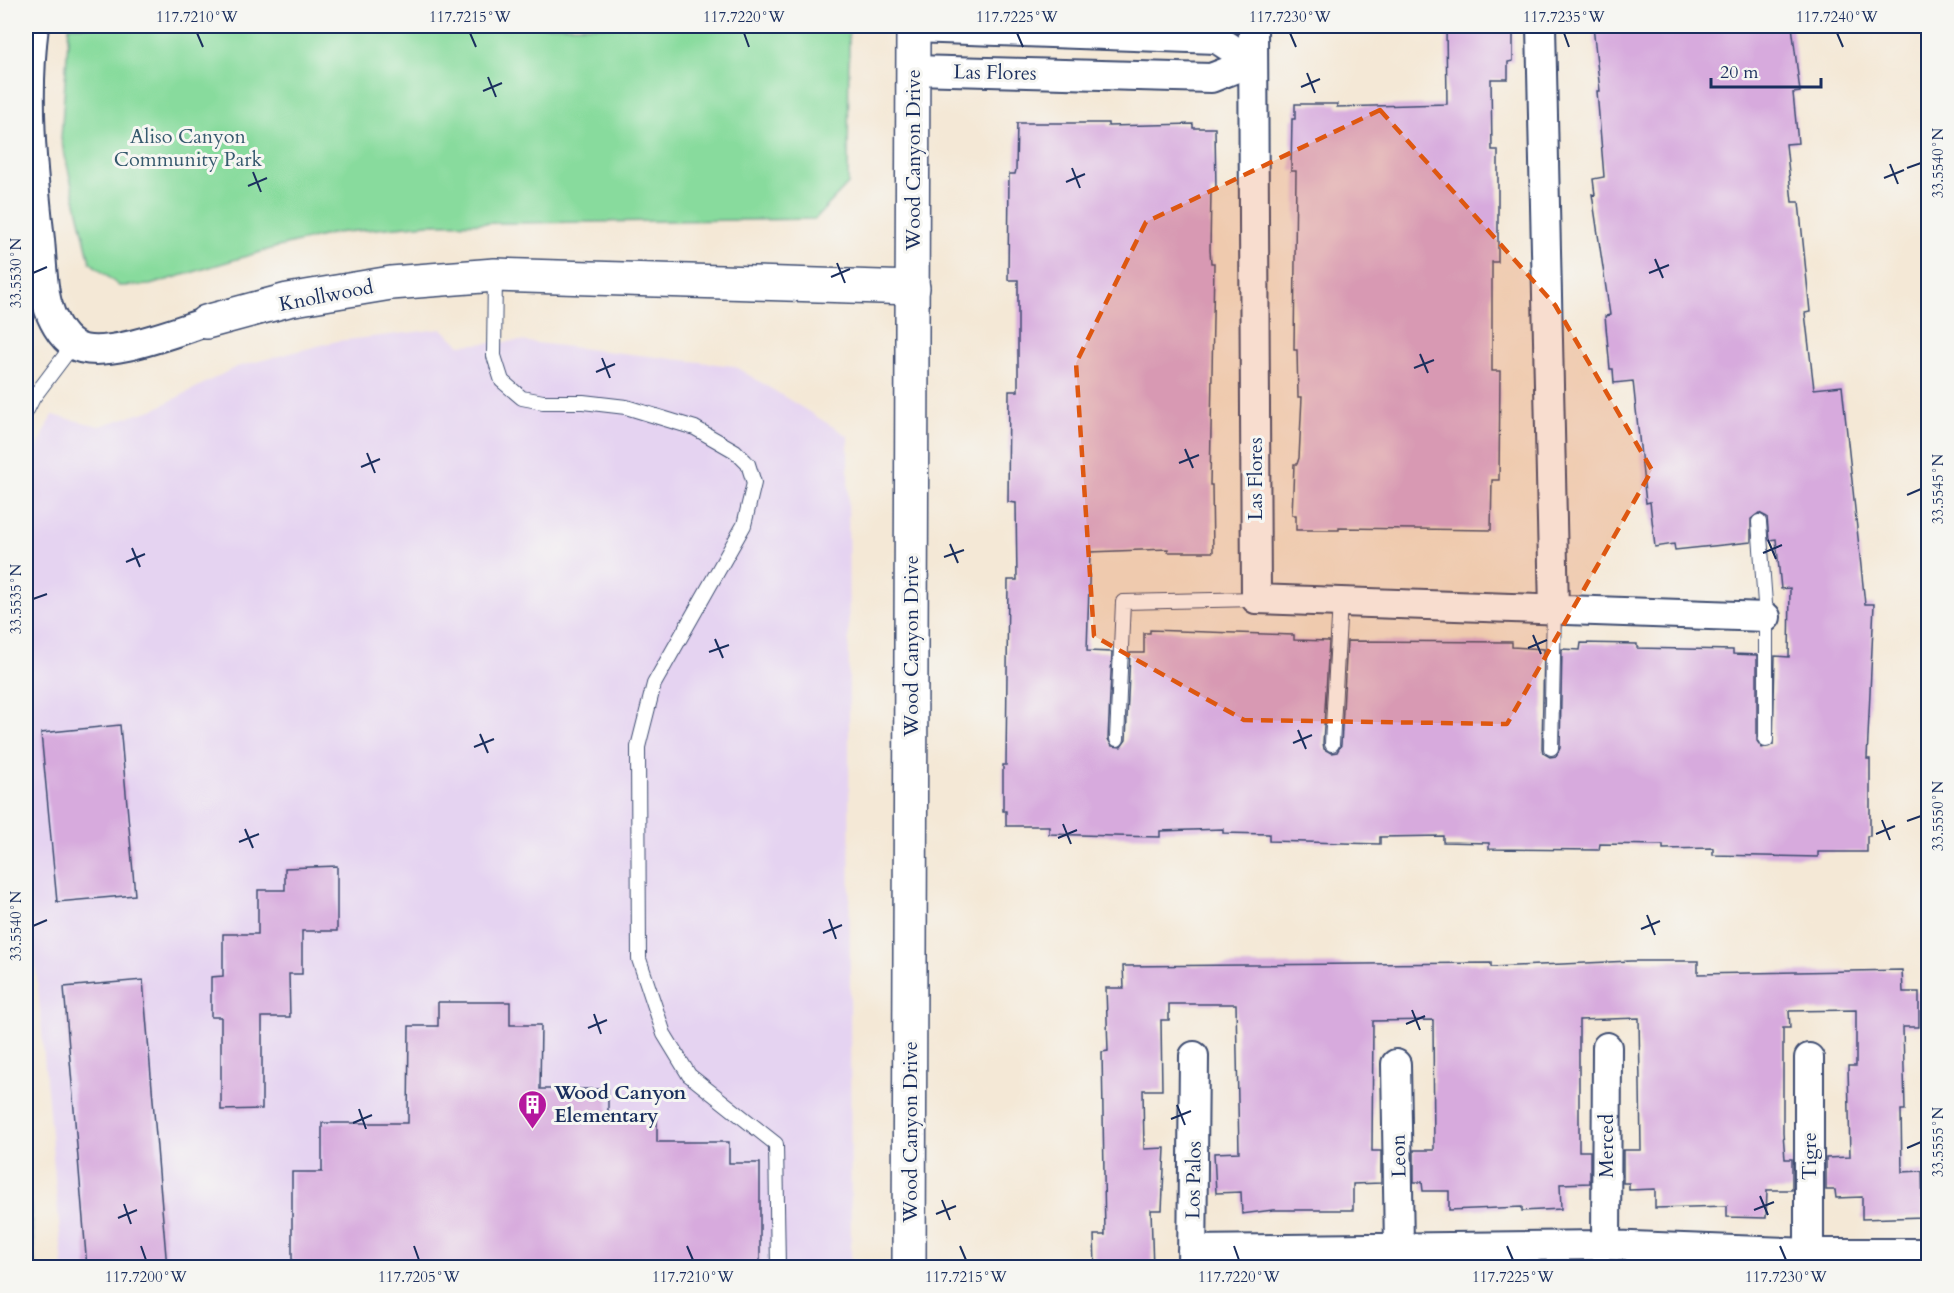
<svg xmlns="http://www.w3.org/2000/svg" width="1954" height="1293" viewBox="0 0 1954 1293" font-family="Cardo,serif">
	<style>
		.built { fill: #e5d3f1 }
		.green { fill: #88db9d; stroke: #52857e; stroke-width: 1.5 }
		.building { fill: #d7aadd }
		.lines { fill: none; stroke-linecap: round; stroke-linejoin: round }
		.service-casing { stroke: #3c4b70; stroke-width: 16 }
		.minor-casing { stroke: #3c4b70; stroke-width: 32 }
		.tertiary-casing { stroke: #3c4b70; stroke-width: 36 }
		.secondary-casing { stroke: #3c4b70; stroke-width: 36 }
		.service { stroke: #fff; stroke-width: 14 }
		.minor { stroke: #fff; stroke-width: 28 }
		.tertiary { stroke: #fff; stroke-width: 33 }
		.secondary { stroke: #fff; stroke-width: 33 }
		.marked { fill: #de5710; fill-opacity: 0.2; stroke: #de5710; stroke-width: 4.5; stroke-dasharray: 12 8; stroke-linejoin: round }
		.ticks { fill: none; stroke: #1b2f5e; stroke-width: 2 }
		.labels { text-anchor: middle; stroke-width: 6; stroke-linejoin: round; paint-order: stroke }
		.street-label { font-size: 20px; fill: #1b2f5e; stroke: #f6f6f2 }
		.park-label { font-size: 20px; fill: #365a6e; stroke: #f6f6f2 }
		.poi-label { font-size: 20px; font-weight: bold; fill: #1b2f5e; stroke: #f6f6f2; text-anchor: start }
		.neatline { fill: none; stroke: #1b2f5e; stroke-width: 2 }
		.ticks-label { font-size: 15px; text-anchor: middle; fill: #1b2f5e }
	</style>
	<rect width="100%" height="100%" fill="#f6f6f2"/>
	<filter id="ink" filterUnits="userSpaceOnUse"><feTurbulence type="fractalNoise" baseFrequency=".0167" numOctaves="2"/><feDisplacementMap in="SourceGraphic" scale="12" xChannelSelector="R" yChannelSelector="G"/><feConvolveMatrix kernelMatrix="1 2 1 2 8 2 1 2 1" color-interpolation-filters="sRGB"/></filter>
	<filter id="wash" filterUnits="userSpaceOnUse"><feTurbulence type="fractalNoise" baseFrequency=".008" numOctaves="4" result="noise"/><feDisplacementMap in="SourceGraphic" scale="24" xChannelSelector="R" yChannelSelector="G"/><feGaussianBlur stdDeviation="1.35" result="paint"/><feColorMatrix in="noise" values="0 0 0 0 0 0 0 0 0 0 0 0 0 0 0 0 0 1.4 0 .05"/><feComposite in="paint" operator="in"/></filter>
	<g filter="url(#wash)">
		<rect width="100%" height="100%" fill="#f4e8d6"/>
		<path class="built" d="M442 329 460 345 519 341 734 366 848 436 851 1267H63L26 856V474L52 415 99 426 155 409 236 367 337 341Z"/>
		<path class="green" d="M69 26H849L848 184 815 219 428 224 335 233 274 248 150 285 119 286 90 262 61 139Z
			M26 1148 35 1267H26Z"/>
		<g id="blocks">
			<path class="building" d="M1446 26H1513V61L1508 62V79H1491L1492 150H1498V262H1492V371H1500L1499 480H1492L1491 530 1339 528V530H1296V515H1292L1294 464H1297L1299 458 1302 397H1298L1297 350H1294L1296 171H1291L1292 119H1295V104H1337V107L1447 104Z
				M1593 26H1792L1800 92 1793 93 1798 143 1786 144 1792 202H1799L1810 312 1805 313 1814 389 1842 386 1865 604H1874L1867 759H1870V836H1867V852H1818V857L1713 855V848L1663 849V845L1600 844 1599 850 1489 849V843L1443 842V836L1380 837V844L1269 841V834L1223 833V829L1160 831V837L1113 836 1049 834V826H1006V811H1003V765H1006L1008 580H1017L1016 503 1008 502 1009 391H1018V280H1008L1009 174H1015L1016 170 1017 123H1108V126L1193 124V128H1215L1216 191H1211L1210 250 1211 263H1214L1210 485H1212L1213 552H1168V549L1090 552 1087 651 1112 652 1108 739 1112 746 1121 747 1126 740 1130 653H1144V633H1150V630L1294 635V640L1329 641 1323 743 1324 749 1331 753 1337 752 1341 745 1347 641 1512 642V647L1544 649 1542 748 1543 753 1550 757 1556 756 1560 748 1562 649 1580 650 1581 643 1637 644V648L1733 650V654L1757 655V741L1762 748 1773 745 1775 656 1789 657 1790 588 1781 589 1776 539 1769 540 1767 517 1759 513 1751 519V542L1675 550 1674 544 1655 547 1650 502 1646 503 1633 381 1614 383 1613 369H1610L1605 316 1610 315 1592 194 1595 195 1593 179 1604 177 1597 91H1600Z
				M120 725 135 895 57 902 41 733Z
				M337 866V931H302V974H289L290 1017H262V1109L221 1110V1017H211V977L223 976V934H258V890H285V868Z
				M1631 961H1698V974L1902 970 1903 992H1919V1027H1903L1905 1110H1901L1902 1172 1922 1171 1923 1217 1862 1219V1197L1836 1198 1835 1190H1826V1158L1850 1157 1848 1066H1856V1010L1789 1011 1790 1028H1783V1133L1785 1159H1792V1190H1767L1766 1218 1727 1217V1206L1655 1208V1189L1629 1190V1183H1623V1150H1641L1639 1018 1579 1020V1151H1590V1183L1560 1184 1561 1209 1522 1211V1207L1449 1210V1191H1423L1422 1182H1414V1150H1434L1433 1020 1373 1021 1372 1151H1381V1183L1353 1184V1210H1273L1242 1214 1241 1192 1216 1193 1214 1153 1239 1152 1236 1004H1169V1020H1161L1162 1090H1143L1144 1149 1165 1148 1162 1210H1151L1153 1268H1095L1094 1235H1105L1102 1052 1108 1051 1106 988H1124L1123 966 1491 963V967Z
				M143 980 167 1268H87L64 987Z
				M438 1002H510V1025H541L540 1089H608V1117L657 1116V1142H729V1163H760V1268H292V1172H322V1123H408L409 1026H438Z"/>
		</g>
	</g>
	<g filter="url(#ink)">
		<use href="#blocks" fill-opacity="0" stroke="#3c4b70" stroke-width="1.5"/>
		<g class="lines">
			<defs>
				<path id="service" d="M495 275 494 356 502 381 522 398 543 402H583L626 407 695 428 735 451 748 464 754 483 744 525 654 684 638 747 639 959 664 1034 689 1075 776 1144 778 1268
					M26 412 33 398 73 345
					M1759 522 1766 617V740
					M1117 739 1123 602 1256 599
					M1332 744 1340 601
					M1551 748 1554 610"/>
				<path id="minor" d="M34 26C25 96 32 169 40 240 42 260 42 283 47 303 51 318 61 337 74 345 100 362 177 331 206 322
					M1253 26 1256 599 1766 617
					M1541 26 1554 610
					M913 28 1217 39 1252 62
					M914 70 1211 78 1252 62
					M1809 1058V1253
					M1396 1064 1399 1247
					M1606 1245 1607 1047
					M1192 1250 1606 1245 1809 1253H1928
					M1192 1268 1194 1056"/>
				<path id="tertiary" d="M206 322 288 300 391 283 495 275 913 288"/>
				<path id="secondary" d="M909 1268 913 26"/>
			</defs>
			<use href="#service" class="service-casing"/>
			<use href="#minor" class="minor-casing"/>
			<use href="#tertiary" class="tertiary-casing"/>
			<use href="#secondary" class="secondary-casing"/>
			<use href="#service" class="service"/>
			<use href="#minor" class="minor"/>
			<use href="#tertiary" class="tertiary"/>
			<use href="#secondary" class="secondary"/>
		</g>
	</g>
	<path class="marked" d="M1380 110 1555 305 1652 470 1507 724 1244 720 1094 636 1076 363 1146 222Z"/>
	<path class="ticks" d="M197 33 203 47M470 33 476 47M744 33 749 47M1017 33 1023 47M1290 33 1296 47M1564 33 1569 47M1837 33 1843 47M1307 73 1315 93M488 77 496 97M1301 87 1320 79M483 91 502 83M1890 164 1898 184M1072 168 1080 188M1907 168 1921 163M253 172 261 192M1884 178 1904 170M1066 182 1085 174M248 186 267 178M1655 259 1663 278M837 263 845 283M33 273 47 267M1649 273 1669 265M831 277 850 269M1420 354 1428 373M602 358 610 378M1414 368 1434 360M596 372 615 364M1185 449 1193 468M367 453 375 473M1179 463 1199 455M361 467 380 459M1907 495 1921 489M1768 540 1776 559M950 544 958 563M132 548 140 567M1763 553 1782 545M944 557 964 550M126 562 145 554M33 599 47 594M1533 635 1541 654M715 639 723 658M1528 648 1547 640M709 652 729 645M1298 730 1306 749M480 734 488 753M1293 743 1312 735M474 747 494 739M1882 820 1890 840M1907 821 1921 816M1063 824 1071 844M245 829 253 848M1876 834 1895 826M1058 838 1077 830M239 842 259 834M1647 915 1655 935M829 919 836 939M33 926 47 920M1641 929 1660 921M823 933 842 925M1412 1010 1420 1030M594 1014 601 1034M1406 1024 1425 1016M588 1028 607 1020M1177 1105 1185 1125M359 1109 366 1129M1171 1119 1191 1111M353 1123 372 1115M1907 1148 1921 1142M1760 1196 1768 1215M942 1200 950 1220M124 1204 131 1224M1754 1210 1774 1202M936 1214 956 1206M118 1218 137 1210M141 1246 146 1260M414 1246 419 1260M687 1246 693 1260M960 1246 966 1260M1234 1246 1239 1260M1507 1246 1513 1260M1780 1246 1786 1260"/>
	<defs>
		<symbol id="building-pin" viewBox="-11 -11 22 30"><path d="M0 17L-7.5 6A9.5 9.5 0 1 1 7.5 6Z" fill="#b5179e" stroke="#f6f6f2"/><path d="M-4-6H4V6H1V3H-1V6H-4ZM-2.5-4.3h1.7v1.8h-1.7ZM.8-4.3h1.7v1.8H.8ZM-2.5-1h1.7V.8h-1.7ZM.8-1h1.7V.8H.8Z" fill="#fff"/></symbol>
	</defs>
	<g fill-rule="evenodd">
		<use href="#building-pin" x="516" y="1088" width="33" height="45"/>
	</g>
	<g class="labels">
		<g class="street-label">
			<text transform="translate(995 72) rotate(1)" y="7">Las Flores</text>
			<text transform="translate(913 160) rotate(-90)" y="7">Wood Canyon Drive</text>
			<text transform="translate(326 295) rotate(-11)" y="7">Knollwood</text>
			<text transform="translate(1255 479) rotate(-90)" y="7">Las Flores</text>
			<text transform="translate(911 646) rotate(-90)" y="7">Wood Canyon Drive</text>
			<text transform="translate(910 1132) rotate(-90)" y="7">Wood Canyon Drive</text>
			<text transform="translate(1606 1146) rotate(-90)" y="7">Merced</text>
			<text transform="translate(1398 1156) rotate(-91)" y="7">Leon</text>
			<text transform="translate(1809 1156) rotate(-90)" y="7">Tigre</text>
			<text transform="translate(1193 1180) rotate(-89)" y="7">Los Palos</text>
		</g>
		<g class="park-label">
			<text x="188" y="143">Aliso Canyon<tspan x="188" dy="23">Community Park</tspan></text>
		</g>
		<g class="poi-label">
			<text x="554" y="1099">Wood Canyon<tspan x="554" dy="23">Elementary</tspan></text>
		</g>
	</g>
	<rect width="1954" height="1293" fill="none" stroke="#f6f6f2" stroke-width="66"/>
	<path d="M1711 78v9h110v-9" fill="none" stroke="#1b2f5e" stroke-width="3"/>
	<text x="1720" y="78" font-size="18" fill="#1b2f5e" stroke="#f6f6f2" stroke-width="4.5" paint-order="stroke">20 m</text>
	<rect x="33" y="33" width="1888" height="1227" class="neatline"/>
	<g class="ticks-label">
		<text x="197" y="22">117.7210°W</text>
		<text x="470" y="22">117.7215°W</text>
		<text x="744" y="22">117.7220°W</text>
		<text x="1017" y="22">117.7225°W</text>
		<text x="1290" y="22">117.7230°W</text>
		<text x="1564" y="22">117.7235°W</text>
		<text x="1837" y="22">117.7240°W</text>
		<text transform="translate(1938 163) rotate(-90)" y="5">33.5540°N</text>
		<text transform="translate(16 273) rotate(-90)" y="5">33.5530°N</text>
		<text transform="translate(1938 489) rotate(-90)" y="5">33.5545°N</text>
		<text transform="translate(16 599) rotate(-90)" y="5">33.5535°N</text>
		<text transform="translate(1938 816) rotate(-90)" y="5">33.5550°N</text>
		<text transform="translate(16 926) rotate(-90)" y="5">33.5540°N</text>
		<text transform="translate(1938 1142) rotate(-90)" y="5">33.5555°N</text>
		<text x="146" y="1282">117.7200°W</text>
		<text x="419" y="1282">117.7205°W</text>
		<text x="693" y="1282">117.7210°W</text>
		<text x="966" y="1282">117.7215°W</text>
		<text x="1239" y="1282">117.7220°W</text>
		<text x="1513" y="1282">117.7225°W</text>
		<text x="1786" y="1282">117.7230°W</text>
	</g>
</svg>
